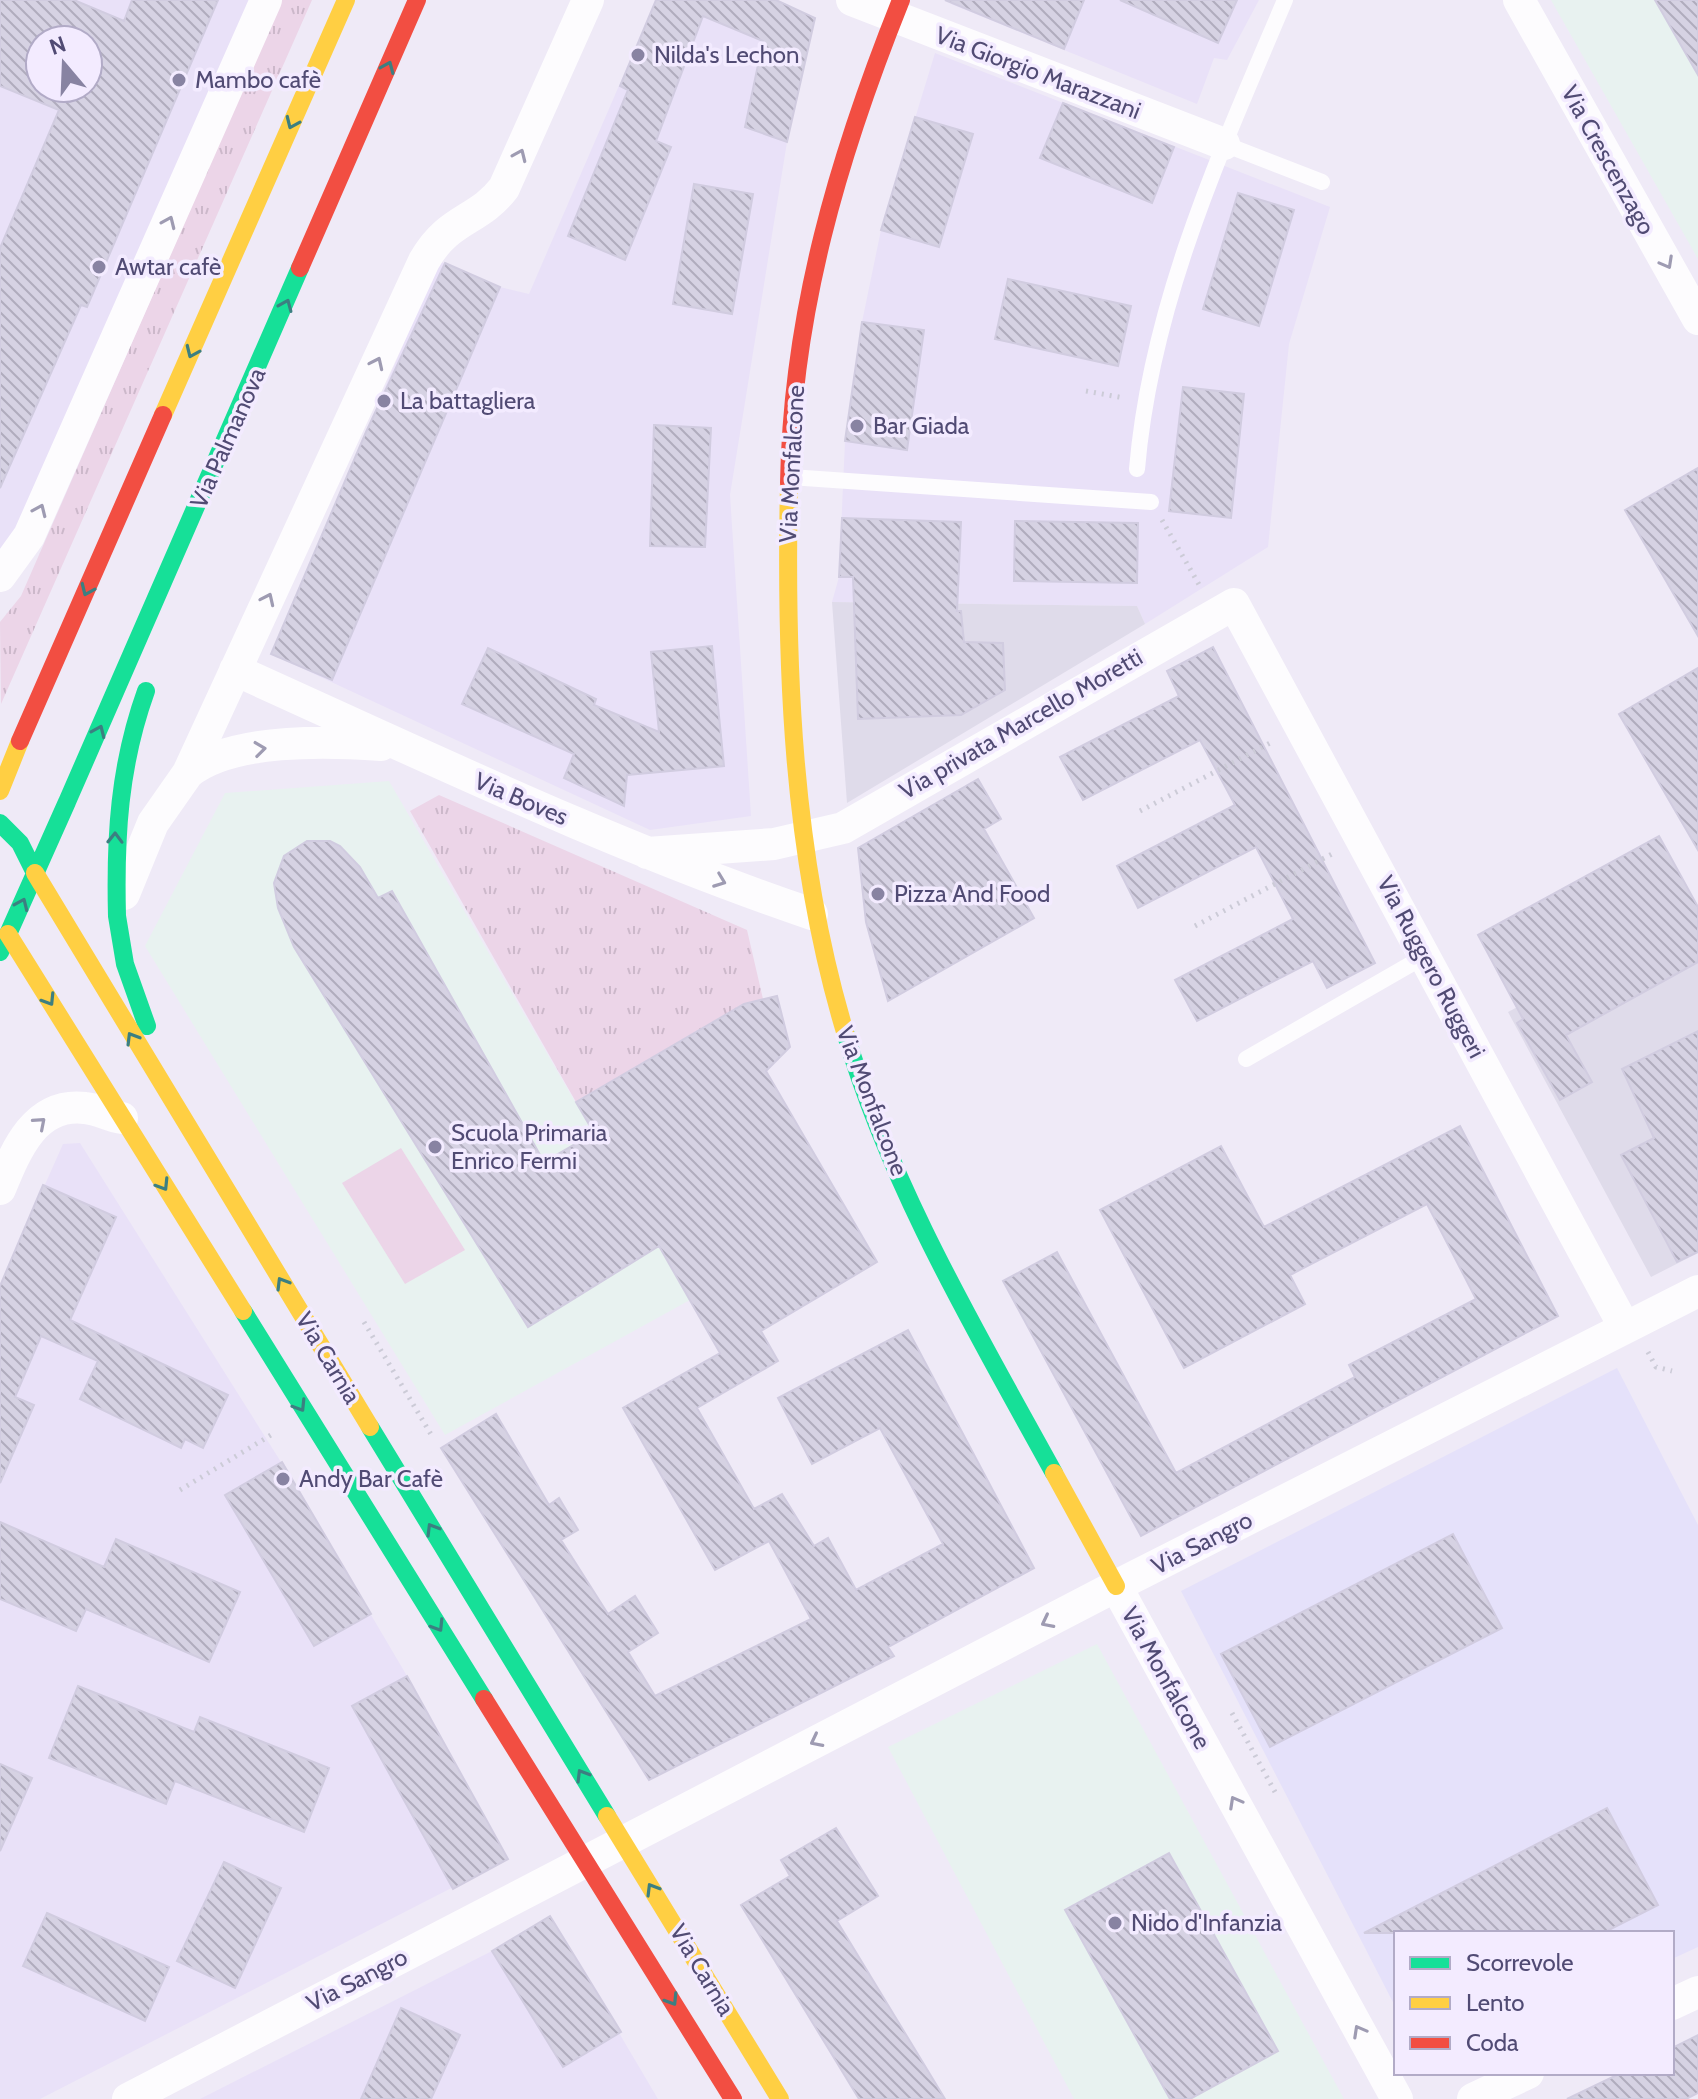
<svg xmlns="http://www.w3.org/2000/svg" width="1698" height="2099" viewBox="0 0 1698 2099" font-family="Cabin,sans-serif">
	<style>
		.residential { fill: #e9e1f8; fill-rule: evenodd }
		.commercial { fill: #e5e1fa }
		.industrial { fill: #dfdbea }
		.education { fill: #e8f2f0 }
		.grass { fill: url(#grass-tufts) }
		.garden { fill: #ecd5e8 }
		.building { fill: url(#building-back-hatch); stroke: #d1cce0; stroke-width: 2; fill-rule: evenodd }
		.lines { fill: none; stroke-linecap: round; stroke-linejoin: round }
		.path { stroke: #cccbd7; stroke-width: 5; stroke-dasharray: 2 6; stroke-linecap: butt }
		.lane { stroke: #fdfcfe; stroke-width: 16 }
		.street { stroke: #fdfcfe; stroke-width: 32 }
		.fast { stroke: #16e098; stroke-width: 18 }
		.slow { stroke: #ffcf43; stroke-width: 18 }
		.jam { stroke: #f24e42; stroke-width: 18 }
		.oneway { stroke: #3c7f81 }
		.oneway2 { stroke: #9e9bb2 }
		.poi-dot { fill: #8883a2; stroke: #f3ebff; stroke-width: 3 }
		.labels { text-anchor: middle; stroke-width: 7; stroke-linejoin: round; paint-order: stroke }
		.poi-label { font-size: 24px; fill: #514b74; stroke: #f3ebff; text-anchor: start }
		.street-label { font-size: 24px; fill: #514b74; stroke: #f3ebff }
	</style>
	<defs>
		<pattern id="grass-tufts" width="24" height="20" patternUnits="userSpaceOnUse" patternTransform="scale(2)"><rect width="24" height="20" fill="#ecd5e8"/><path d="M3 7l-1-3M5 7V3M7 7l1-3M15 17l-1-3M17 17v-4M19 17l1-3" fill="none" stroke="#ccb8ca"/></pattern>
		<pattern id="building-back-hatch" width="6" height="6" patternUnits="userSpaceOnUse" patternTransform="scale(2)"><rect width="6" height="6" fill="#d6d2e3"/><path d="M-1 5l2 2M0 0l6 6M5-1l2 2" fill="none" stroke="#b0acbd"/></pattern>
	</defs>
	<rect width="100%" height="100%" fill="#efeaf7"/>
	<path class="residential" d="M0 0H249L14 549 0 551ZM40 40H88V88H40Z
		M656 0H776L815 18 787 142 730 495 751 816 650 830 271 654 439 261 500 287 529 294Z
		M953 0H1259L1227 60 1214 58 1197 104 951 4Z
		M935 53 1330 207 1289 344 1268 547 1145 624 1137 606 832 602 839 577 845 441 862 322 881 230Z
		M80 1143 281 1462 407 1676 508 1859 40 2099H0V1286L63 1144Z
		M550 1916 658 2099H200L492 1951Z"/>
	<path class="commercial" d="M1617 1368 1698 1525V1947L1672 1959V1933H1396V2008L1181 1591Z"/>
	<path class="industrial" d="M832 602 1137 606 1145 624 847 803Z
		M1698 911V1253L1651 1277 1508 1012Z"/>
	<path class="education" d="M1551 0H1698V259Z
		M389 781 690 1300 445 1435 145 946 225 793Z
		M1097 1644 1344 2099H1074L888 1747Z"/>
	<path class="grass" d="M282 0H312L1 704 0 622 21 596Z
		M439 795 747 930 763 999 743 1004 576 1102 410 811Z"/>
	<path class="garden" d="M401 1148 465 1250 405 1284 342 1183Z"/>
	<path class="building" d="M0 0H74L124 21 132 0H218L87 307 81 305 0 488V248L59 110 0 86ZM40 40H88V88H40Z
		M656 0H776L815 18 787 142 745 127 763 41 703 16 656 141 671 147 625 260 568 236 628 90 620 86Z
		M945 0H1084L1064 49Z
		M1120 0H1237L1218 43Z
		M1655 0H1698V75Z
		M1063 103 1174 147 1152 203 1040 158Z
		M915 117 973 134 939 247 881 230Z
		M694 184 753 194 732 314 673 304Z
		M1238 193 1294 210 1259 326 1203 309Z
		M445 263 500 287 332 680 271 654 366 432Z
		M1008 279 1131 306 1118 366 995 339Z
		M862 322 924 330 907 450 845 441Z
		M1183 387 1244 394 1231 518 1169 511Z
		M654 425 711 428 705 547 650 546Z
		M1698 468V636L1625 510Z
		M842 518 961 522 957 611H961L964 642 1003 643 1005 690 961 715 858 719 853 577H839Z
		M1015 521 1138 523 1137 583 1014 581Z
		M712 646 724 766 627 775 624 806 564 778 574 754 462 704 488 648 596 699 594 705 659 732 651 652Z
		M1213 647 1375 963 1327 988 1313 961 1197 1021 1175 980 1293 919 1256 847 1138 908 1117 866 1235 805 1200 740 1083 800 1060 757 1179 696 1167 671Z
		M1698 668V850L1619 714Z
		M978 779 1001 819 984 829 1034 918 888 1001 866 922 858 848Z
		M1659 836 1698 907V962L1566 1035 1592 1082 1560 1100 1517 1023 1523 1019 1478 935Z
		M307 841H330L340 846 360 867 378 898 392 891 544 1162 594 1133 576 1102 744 1004 777 996 790 1047 766 1071 877 1262 761 1331 778 1361 697 1408 754 1509 782 1494 814 1546 828 1538 856 1590 943 1544 880 1428 812 1464 778 1398 908 1330 1034 1568 888 1647 894 1656 649 1780 441 1448 496 1414 549 1505 559 1498 578 1530 561 1540 608 1614 635 1596 658 1633 628 1652 655 1696 811 1619 769 1541 715 1570 623 1408 720 1353 659 1246 528 1327 294 947 278 908 274 883 284 856Z
		M1698 1031V1252L1677 1262 1621 1155 1654 1138 1622 1069Z
		M1460 1126 1558 1316 1141 1536 1003 1281 1057 1252 1176 1473 1355 1377 1349 1365 1476 1299 1427 1204 1290 1275 1305 1304 1184 1368 1100 1210 1221 1146 1264 1227Z
		M43 1185 116 1217 70 1320 228 1395 203 1448 185 1439 181 1448 80 1399 98 1361 41 1336 15 1397 34 1405 0 1483V1286Z
		M282 1462 371 1614 314 1646 225 1495Z
		M0 1522 104 1567 116 1539 240 1592 209 1662 86 1609 76 1631 0 1599Z
		M1453 1534 1502 1628 1270 1747 1221 1654Z
		M407 1676 508 1859 453 1889 352 1706Z
		M78 1686 194 1732 200 1717 329 1768 304 1832 175 1781 166 1804 49 1758Z
		M0 1764 32 1778 0 1851Z
		M1607 1808 1658 1905 1603 1933H1364Z
		M836 1828 878 1896 837 1921 945 2099H859L741 1905 790 1876 781 1860Z
		M1169 1853 1278 2051 1190 2099H1170L1065 1910Z
		M224 1862 281 1888 235 1988 177 1961Z
		M47 1913 169 1967 145 2021 23 1966Z
		M550 1916 621 2032 563 2067 492 1951Z
		M401 2008 460 2035 431 2099H361Z
		M1698 2035V2093L1686 2099H1567L1621 2073H1672V2048Z"/>
	<g class="lines">
		<path class="path" d="M1086 391 1124 398
			M1162 520 1201 588
			M1140 811 1274 741
			M1195 926 1332 854
			M364 1322 432 1436
			M1648 1352 1656 1367 1672 1371
			M180 1490 271 1435
			M1232 1713 1275 1792"/>
		<path class="lane" d="M1224 144 1322 182
			M1137 469C1151 303 1221 151 1285 0
			M790 477 1151 502
			M1246 1059 1425 956"/>
		<path class="street" d="M852 0 1224 144
			M1519 0 1698 319
			M0 576 29 536 266 0
			M235 670C426 756 614 847 812 914
			M188 773C231 738 327 741 381 745
			M647 853 774 844 843 828 1234 604 1625 1328
			M124 894 153 823 188 773 424 261C449 217 478 222 504 188L588 0
			M0 1189C16 1150 35 1102 85 1108 98 1109 109 1116 122 1118
			M1116 1586 1397 2099
			M1672 2004 1698 1992
			M128 2099 1116 1586 1698 1291
			M1473 2099 1528 2073"/>
		<path class="fast" d="M67 802 300 268
			M0 823 20 843 35 873
			M117 916 125 964 147 1026
			M117 916C115 837 119 766 146 691
			M0 952 67 802
			M845 1032C891 1188 976 1331 1054 1473
			M243 1311 484 1699
			M370 1427 607 1816"/>
		<path class="slow" d="M163 415 346 0
			M789 483C785 666 792 856 845 1032
			M0 791 20 741
			M35 873 370 1427
			M8 934 243 1311
			M1054 1473 1116 1586
			M607 1816 780 2099"/>
		<path class="jam" d="M300 268 417 0
			M789 483C792 313 838 157 901 0
			M20 741 163 415
			M484 1699 733 2099"/>
	</g>
	<defs><path id="oneway-chevron" d="M-2-3.5L2.5 0L-2 3.5" fill="none" stroke-width="1.6" stroke-linecap="round" stroke-linejoin="round" transform="scale(2)"/></defs>
	<g class="oneway">
		<use href="#oneway-chevron" transform="translate(388 67) rotate(-67)"/>
		<use href="#oneway-chevron" transform="translate(292 123) rotate(114)"/>
		<use href="#oneway-chevron" transform="translate(286 305) rotate(-67)"/>
		<use href="#oneway-chevron" transform="translate(192 352) rotate(114)"/>
		<use href="#oneway-chevron" transform="translate(87 590) rotate(114)"/>
		<use href="#oneway-chevron" transform="translate(99 731) rotate(-66)"/>
		<use href="#oneway-chevron" transform="translate(115 838) rotate(-89)"/>
		<use href="#oneway-chevron" transform="translate(22 904) rotate(-66)"/>
		<use href="#oneway-chevron" transform="translate(49 1000) rotate(58)"/>
		<use href="#oneway-chevron" transform="translate(132 1038) rotate(-121)"/>
		<use href="#oneway-chevron" transform="translate(163 1185) rotate(58)"/>
		<use href="#oneway-chevron" transform="translate(282 1283) rotate(-121)"/>
		<use href="#oneway-chevron" transform="translate(300 1406) rotate(58)"/>
		<use href="#oneway-chevron" transform="translate(432 1529) rotate(-121)"/>
		<use href="#oneway-chevron" transform="translate(438 1626) rotate(58)"/>
		<use href="#oneway-chevron" transform="translate(582 1775) rotate(-121)"/>
		<use href="#oneway-chevron" transform="translate(652 1889) rotate(-121)"/>
		<use href="#oneway-chevron" transform="translate(672 2000) rotate(58)"/>
	</g>
	<g class="oneway2">
		<use href="#oneway-chevron" transform="translate(520 155) rotate(-66)"/>
		<use href="#oneway-chevron" transform="translate(169 222) rotate(-66)"/>
		<use href="#oneway-chevron" transform="translate(1667 263) rotate(61)"/>
		<use href="#oneway-chevron" transform="translate(377 363) rotate(-65)"/>
		<use href="#oneway-chevron" transform="translate(40 510) rotate(-66)"/>
		<use href="#oneway-chevron" transform="translate(268 599) rotate(-65)"/>
		<use href="#oneway-chevron" transform="translate(260 749) rotate(-7)"/>
		<use href="#oneway-chevron" transform="translate(720 881) rotate(21)"/>
		<use href="#oneway-chevron" transform="translate(40 1123) rotate(-41)"/>
		<use href="#oneway-chevron" transform="translate(1047 1622) rotate(153)"/>
		<use href="#oneway-chevron" transform="translate(816 1741) rotate(153)"/>
		<use href="#oneway-chevron" transform="translate(1235 1802) rotate(-119)"/>
		<use href="#oneway-chevron" transform="translate(1359 2031) rotate(-119)"/>
	</g>
	<g class="poi-dot">
		<circle cx="638" cy="55" r="8"/>
		<circle cx="179" cy="80" r="8"/>
		<circle cx="99" cy="267" r="8"/>
		<circle cx="384" cy="401" r="8"/>
		<circle cx="857" cy="426" r="8"/>
		<circle cx="878" cy="894" r="8"/>
		<circle cx="435" cy="1147" r="8"/>
		<circle cx="283" cy="1479" r="8"/>
		<circle cx="1115" cy="1923" r="8"/>
	</g>
	<g class="labels">
		<g class="poi-label">
			<text x="654" y="63">Nilda's Lechon</text>
			<text x="195" y="88">Mambo cafè</text>
			<text x="115" y="275">Awtar cafè</text>
			<text x="400" y="409">La battagliera</text>
			<text x="873" y="434">Bar Giada</text>
			<text x="894" y="902">Pizza And Food</text>
			<text x="451" y="1141">Scuola Primaria<tspan x="451" dy="28">Enrico Fermi</tspan></text>
			<text x="299" y="1487">Andy Bar Cafè</text>
			<text x="1131" y="1931">Nido d'Infanzia</text>
		</g>
		<g class="street-label">
			<text transform="translate(1038 73) rotate(21)" y="8">Via Giorgio Marazzani</text>
			<text transform="translate(1608 160) rotate(61)" y="8">Via Crescenzago</text>
			<text transform="translate(228 438) rotate(-66)" y="8">Via Palmanova</text>
			<text transform="translate(792 464) rotate(-87)" y="8">Via Monfalcone</text>
			<text transform="translate(1021 724) rotate(-30)" y="8">Via privata Marcello Moretti</text>
			<text transform="translate(521 799) rotate(23)" y="8">Via Boves</text>
			<text transform="translate(1431 967) rotate(62)" y="8">Via Ruggero Ruggeri</text>
			<text transform="translate(872 1101) rotate(69)" y="8">Via Monfalcone</text>
			<text transform="translate(328 1358) rotate(59)" y="8">Via Carnia</text>
			<text transform="translate(1202 1543) rotate(-27)" y="8">Via Sangro</text>
			<text transform="translate(1166 1678) rotate(61)" y="8">Via Monfalcone</text>
			<text transform="translate(702 1970) rotate(59)" y="8">Via Carnia</text>
			<text transform="translate(357 1980) rotate(-27)" y="8">Via Sangro</text>
		</g>
	</g>
	<rect x="1394" y="1931" width="280" height="144" fill="#f3ebff" stroke="#b2abc7" stroke-width="2"/>
	<rect x="1410" y="1957" width="40" height="12" fill="#16e098" stroke="#b2abc7" stroke-width="2"/>
	<text x="1466" y="1971" font-size="24" fill="#514b74">Scorrevole</text>
	<rect x="1410" y="1997" width="40" height="12" fill="#ffcf43" stroke="#b2abc7" stroke-width="2"/>
	<text x="1466" y="2011" font-size="24" fill="#514b74">Lento</text>
	<rect x="1410" y="2037" width="40" height="12" fill="#f24e42" stroke="#b2abc7" stroke-width="2"/>
	<text x="1466" y="2051" font-size="24" fill="#514b74">Coda</text>
	<g transform="translate(64 64) rotate(341)"><circle r="38" fill="#f3ebff" stroke="#b2abc7" stroke-width="2"/>
	<path d="M0-6L14 30L0 20L-14 30Z" fill="#8883a2"/>
	<text y="-12" font-size="22" font-weight="bold" text-anchor="middle" fill="#514b74">N</text>
	</g>
</svg>
